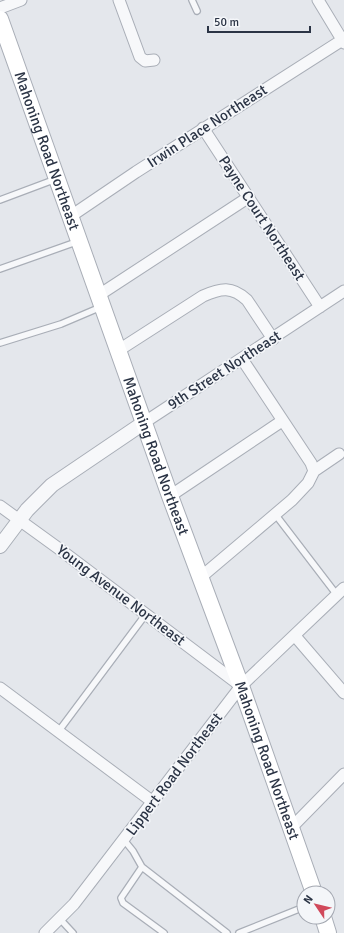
<svg xmlns="http://www.w3.org/2000/svg" width="344" height="933" viewBox="0 0 344 933" font-family="Signika,sans-serif">
	<style>
		.lines { fill: none; stroke-linecap: round; stroke-linejoin: round }
		.service-casing { stroke: #a9aeb7; stroke-width: 8 }
		.minor-casing { stroke: #a9aeb7; stroke-width: 13 }
		.tertiary-casing { stroke: #a9aeb7; stroke-width: 16 }
		.secondary-casing { stroke: #a9aeb7; stroke-width: 18 }
		.service { stroke: #f7f8fa; stroke-width: 5.5 }
		.minor { stroke: #f7f8fa; stroke-width: 11 }
		.tertiary { stroke: #f7f8fa; stroke-width: 14 }
		.secondary { stroke: #fff; stroke-width: 16 }
		.labels { text-anchor: middle; stroke-width: 3.5; stroke-linejoin: round; paint-order: stroke }
		.street-label { font-size: 15px; fill: #2b3445; stroke: #f4f6f9 }
	</style>
	<rect width="100%" height="100%" fill="#e4e7ec"/>
	<g class="lines">
		<defs>
			<path id="service" d="M192 0 197 11
				M0 200 56 179
				M0 269 79 241
				M0 343 61 324 101 307
				M275 514 337 595
				M58 732 146 614
				M124 840 133 851 142 867
				M60 919 73 933
				M164 933 123 903 121 898 142 867 227 933
				M239 933 304 907"/>
			<path id="minor" d="M119 0 140 57 145 61 154 60
				M318 0 344 43
				M0 8 21 0
				M203 128 320 307
				M71 216 136 172 344 39
				M99 295 249 197
				M119 350 203 296C221 288 232 286 247 300L273 339
				M242 359 311 463 314 471
				M145 422 344 291
				M170 496 282 421
				M0 506 58 548 241 686
				M201 577 292 500 308 483 314 471 339 454
				M295 636 344 693
				M0 688 153 802
				M291 828 344 774
				M45 933 74 904 241 686 344 588"/>
			<path id="tertiary" d="M0 546 27 510 52 485 145 422"/>
			<g id="secondary">
				<path id="s1" d="M0 19 170 496 241 686 314 893"/>
				<path d="M323 917 328 933"/>
			</g>
		</defs>
		<use href="#service" class="service-casing"/>
		<use href="#minor" class="minor-casing"/>
		<use href="#tertiary" class="tertiary-casing"/>
		<use href="#secondary" class="secondary-casing"/>
		<use href="#service" class="service"/>
		<use href="#minor" class="minor"/>
		<use href="#tertiary" class="tertiary"/>
		<use href="#secondary" class="secondary"/>
	</g>
	<g class="labels">
		<g class="street-label">
			<text transform="translate(207 126) rotate(-33)" y="5">Irwin Place Northeast</text>
			<text dy="5" stroke="none"><textPath href="#s1" startOffset="140">Mahoning Road Northeast</textPath></text>
			<text transform="translate(262 218) rotate(57)" y="5">Payne Court Northeast</text>
			<text transform="translate(224 370) rotate(-33)" y="5">9th Street Northeast</text>
			<text dy="5" stroke="none"><textPath href="#s1" startOffset="464">Mahoning Road Northeast</textPath></text>
			<text transform="translate(121 595) rotate(37)" y="5">Young Avenue Northeast</text>
			<text dy="5" stroke="none"><textPath href="#s1" startOffset="788">Mahoning Road Northeast</textPath></text>
			<text transform="translate(174 774) rotate(-53)" y="5">Lippert Road Northeast</text>
		</g>
	</g>
	<g transform="translate(316 905) rotate(305)"><circle r="19" fill="#f4f6f9" stroke="#a4a8b1"/>
	<path d="M0-3L7 15L0 10L-7 15Z" fill="#d1495b"/>
	<text y="-6" font-size="11" font-weight="bold" text-anchor="middle" fill="#2b3445">N</text>
	</g>
	<path d="M208 26v6h102v-6" fill="none" stroke="#2b3445" stroke-width="2"/>
	<text x="214" y="26" font-size="12" fill="#2b3445" stroke="#f4f6f9" stroke-width="3" paint-order="stroke">50 m</text>
</svg>
